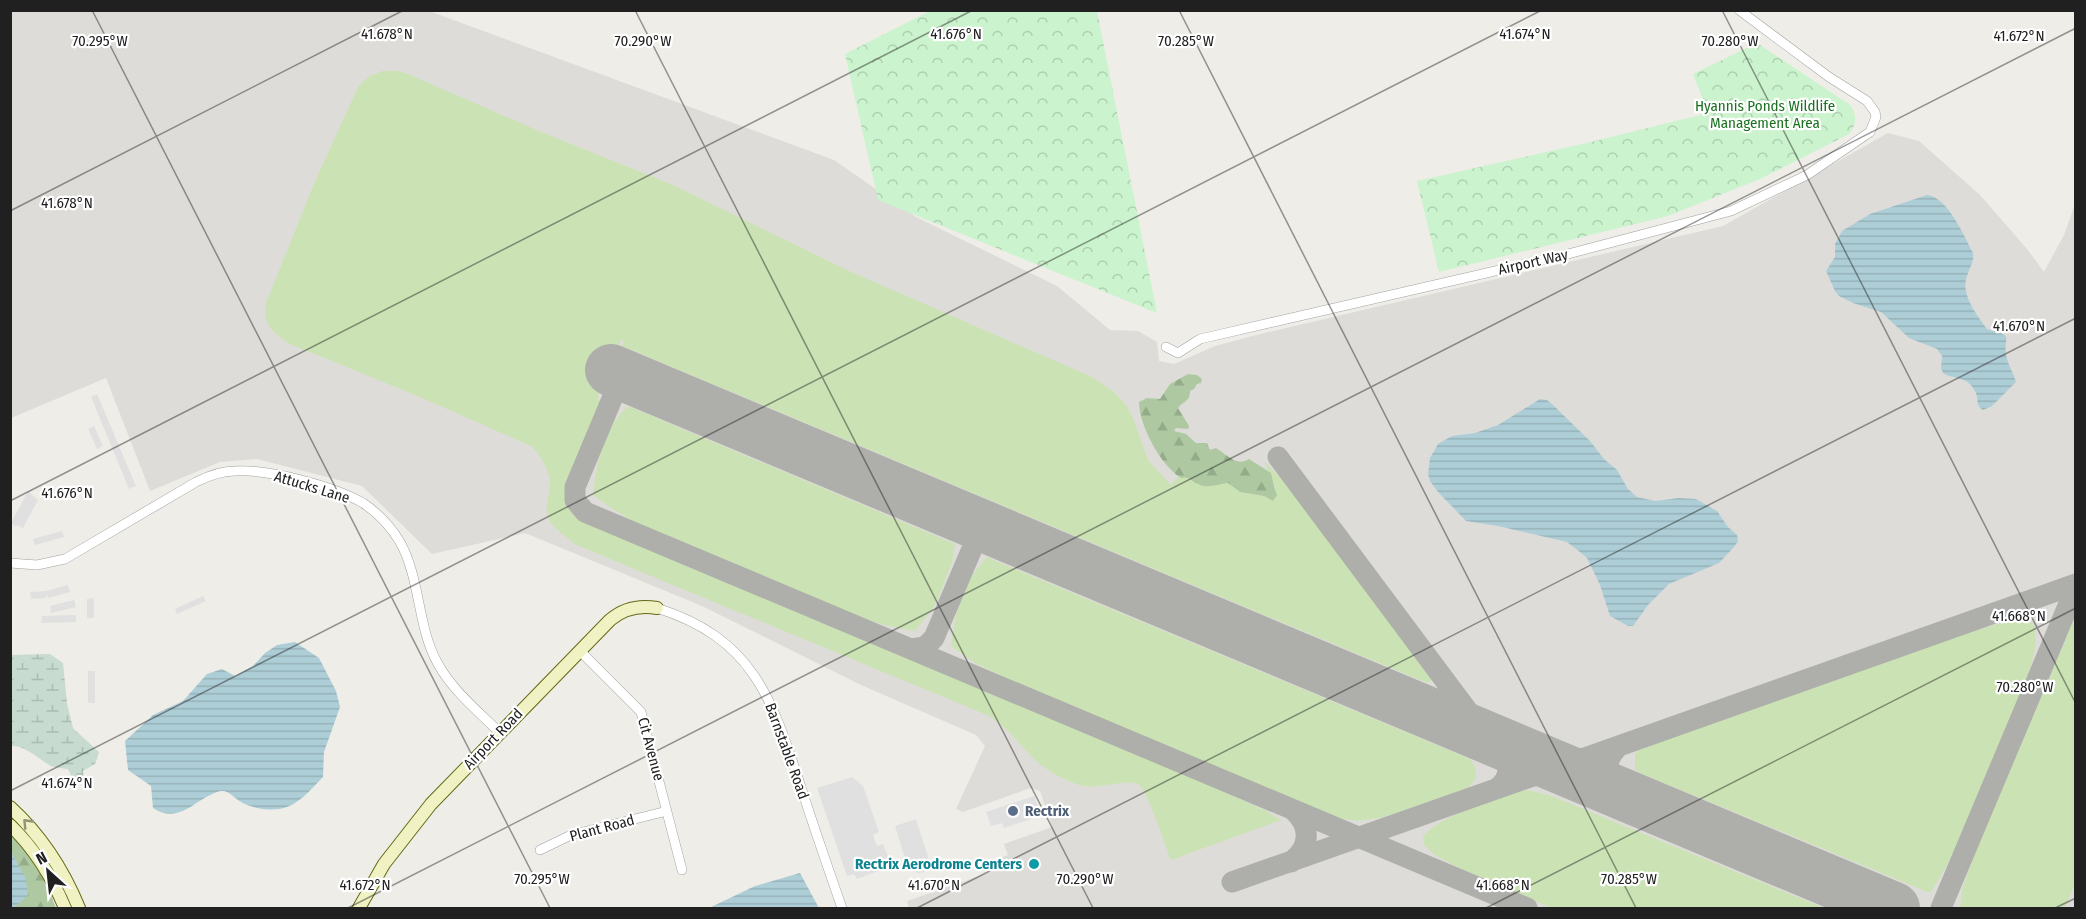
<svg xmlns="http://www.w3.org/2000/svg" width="2086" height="919" viewBox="0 0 2086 919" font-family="'Fira Sans Condensed',sans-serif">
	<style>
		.airport { fill: #dedcd8 }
		.grass { fill: #cbe3b4 }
		.forest { fill: url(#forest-firs) }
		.wetland { fill: url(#wetland-marsh) }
		.park { fill: url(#park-crowns) }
		.parking { fill: #e0e0e0 }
		.water { fill: url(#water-rules) }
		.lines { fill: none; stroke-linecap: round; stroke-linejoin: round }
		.taxiway { stroke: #aeaeab; stroke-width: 21 }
		.runway { stroke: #aeaeab; stroke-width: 52 }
		.street-casing { stroke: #a1a1a1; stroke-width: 10 }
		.secondary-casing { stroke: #626b13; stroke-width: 14 }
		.street { stroke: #fff; stroke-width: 9 }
		.secondary { stroke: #f0f2c3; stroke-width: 12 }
		.oneway { stroke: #92947a }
		.ticks { fill: none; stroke: #202020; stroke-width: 1.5; stroke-opacity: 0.45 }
		.service-dot { fill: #5c6f8a; stroke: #fff; stroke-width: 2 }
		.culture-dot { fill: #0f9aa8; stroke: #fff; stroke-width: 2 }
		.labels { text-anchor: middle; stroke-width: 4.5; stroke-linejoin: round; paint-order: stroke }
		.park-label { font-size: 15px; fill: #1a7220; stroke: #fff }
		.street-label { font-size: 15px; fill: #202020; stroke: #fff }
		.service-label { font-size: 15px; font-weight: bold; fill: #4e5e75; stroke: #fff; text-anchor: start }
		.culture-label { font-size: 15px; font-weight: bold; fill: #0d838f; stroke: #fff; text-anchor: end }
		.ticks-label { font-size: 15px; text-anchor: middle; fill: #202020; stroke: #fff; stroke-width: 4.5; stroke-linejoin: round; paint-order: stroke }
	</style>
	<defs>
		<pattern id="forest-firs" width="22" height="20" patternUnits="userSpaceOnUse" patternTransform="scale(1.5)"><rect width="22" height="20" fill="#aec9a2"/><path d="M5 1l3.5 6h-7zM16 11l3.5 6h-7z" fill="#95ac8b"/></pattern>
		<pattern id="wetland-marsh" width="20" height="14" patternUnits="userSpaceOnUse" patternTransform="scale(1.5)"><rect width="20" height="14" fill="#c7dbd1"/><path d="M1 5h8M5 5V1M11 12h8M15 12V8" fill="none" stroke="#abbcb3"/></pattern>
		<pattern id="park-crowns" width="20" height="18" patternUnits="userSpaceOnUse" patternTransform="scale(1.5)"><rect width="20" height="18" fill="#cbf3cd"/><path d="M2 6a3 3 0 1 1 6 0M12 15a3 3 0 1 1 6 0" fill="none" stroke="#aed0b0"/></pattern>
		<pattern id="water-rules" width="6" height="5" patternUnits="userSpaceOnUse" patternTransform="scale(1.5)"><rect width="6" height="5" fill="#aeced7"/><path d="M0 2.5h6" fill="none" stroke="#95b1b8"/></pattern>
	</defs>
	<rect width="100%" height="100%" fill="#efede8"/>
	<path class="airport" d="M11 11H429L834 160 916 217 1057 286 1110 330 1138 331 1157 342 1159 361 1174 364 1215 346 1256 335 1723 226 1888 133 1919 141 1980 195 2027 249 2044 272 2064 235 2075 204V908H909L907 901 991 872 995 869 997 859 1008 855 1004 844 1052 827 1040 791 1031 788 963 812 956 809 985 746 976 735 861 685 702 606 525 533 432 554 362 486 257 459 220 462 150 491 106 378 11 418Z"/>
	<path class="grass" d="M382 71H397L408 74 539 131 673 185 847 270 1092 377 1113 391 1126 405 1133 418 1148 460 1171 485 1179 476 1189 478 1195 483H1228L1240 492 1264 496 1268 499 1276 488 1264 461 1282 479 1419 662 1431 678V681L1427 683 1415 678 622 346 624 341 621 340 616 353 618 354 605 386 602 385 597 399 601 400 566 485 565 501 574 516 1212 786 1266 811 1281 820 1171 860C1166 848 1147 789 1139 785 1126 777 1097 792 1076 784 1061 778 1045 770 1033 758 1018 743 1006 725 987 715L574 544C566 536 552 528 548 517 544 505 550 495 550 484 550 471 540 454 531 446L415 395 290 344C274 334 261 323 266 303L313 186 358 87 368 77Z
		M628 406 955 544 952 562 940 594 933 608 915 631C855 622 799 593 744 569 693 548 637 529 593 495 596 464 604 429 628 406Z
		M986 557 1470 759 1475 767 1476 778 1468 788 1384 817 1358 821 1339 818 1291 800 1038 693 975 663 951 646C954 620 959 594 974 573 978 567 983 563 986 557Z
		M2075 617V884L2065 908H1963L1960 906 1963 886 1977 847Z
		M2027 621 2032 622C2039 632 2035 651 2032 662 2019 702 2001 740 1985 777 1969 817 1954 858 1930 893L1640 773 1635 769V754L1639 750 1650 744 1939 642 1997 624Z
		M1526 790 1549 795 1824 908H1552L1472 875 1435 855 1424 845 1423 837C1437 817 1502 794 1526 790Z"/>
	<path class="forest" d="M1188 374 1197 375 1202 379 1201 383 1197 384 1194 389 1190 391C1190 402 1183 401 1178 408L1189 426 1188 429 1176 428 1174 431 1186 434 1196 443H1207L1210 450 1216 448C1228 455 1236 467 1249 459L1271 473C1273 481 1274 488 1277 495L1273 501 1264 496 1240 492 1228 483C1220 484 1211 487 1204 486 1197 485 1193 480 1187 478 1179 476 1186 481 1178 476 1160 463 1139 425 1139 402L1147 398 1160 399 1170 384Z
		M10 834C31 857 46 879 56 908H11Z"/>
	<path class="wetland" d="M50 654 63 663 67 703 73 728 99 752 95 764 83 771 84 781 76 786 68 769C62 768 54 768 49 765 38 758 24 745 11 746V655Z"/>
	<path class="park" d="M932 10 1097 11 1157 313 878 200 845 54Z
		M1757 43 1850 105C1857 115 1857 124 1849 134L1760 179 1668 216 1439 272 1417 181 1595 141 1708 113 1693 74Z"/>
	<path class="parking" d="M97 394 136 486 129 489 91 397Z
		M94 426 103 446 97 449 88 429Z
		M28 491 38 500 23 528 17 525 16 527 11 523Z
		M62 531 64 537 35 545 33 539Z
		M68 585 70 592 48 598 46 594V598L31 599 30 592 46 591Z
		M203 596 206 601 177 614 175 609Z
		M94 598V618H87V599Z
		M74 600 76 607 51 613 50 606Z
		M76 615V622L41 623 42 616Z
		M88 671H95V703H88Z
		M852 777 863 786 879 832 873 835 877 846 883 844 890 861 882 864 883 869 857 879 854 874 847 876 817 788Z
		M1034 796 1039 810 1029 813 1031 819 1004 828 1002 823 991 826 986 812Z
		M916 819 929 860 924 872 918 873 908 868 895 826Z"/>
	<path class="water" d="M1927 195C1948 197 1964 236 1973 253 1974 262 1970 267 1967 276 1960 294 1977 315 1987 329 2018 337 2001 335 2007 359 2009 367 2014 374 2016 382L1992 406 1983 410C1975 404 1979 401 1976 393 1968 375 1954 380 1943 373L1941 368 1942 356 1937 349 1909 338 1881 312 1853 303 1839 296 1835 291 1826 271 1835 257V244L1842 231 1870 214Z
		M1540 399 1547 400 1553 405 1590 441 1604 459 1617 470 1628 489 1637 497 1655 501 1679 498 1696 499 1717 511 1728 527 1737 535 1738 541 1734 547 1719 563 1669 584 1648 605 1633 626H1628L1610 616 1600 585 1587 558 1580 552 1567 542 1498 526 1466 521 1438 492 1430 481 1428 474 1430 458 1438 444 1452 436 1475 433 1498 425Z
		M295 642 319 658 336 691 340 707 324 752 323 777C313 787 301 802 287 807 274 812 253 809 241 802 233 798 228 788 217 792 194 800 179 825 153 808L151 786 128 770 125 741 153 715 183 701 207 674 222 669 235 676 253 666 265 653 277 645Z
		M10 850 26 879 28 895 17 905 11 908Z
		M800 873 819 908H709L755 886Z"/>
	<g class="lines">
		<path class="taxiway" d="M622 375 575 487V500L585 512 1527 908
			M1278 457 1488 738
			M974 544C982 534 990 533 1002 534
			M911 649 925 647 934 638 974 544 973 531 961 516
			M1493 740C1507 755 1517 775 1496 789
			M1539 760 1561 761 1585 758 2076 584
			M1619 793C1606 776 1602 762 1619 746
			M1291 862C1311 847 1311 826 1293 810
			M1232 882 1533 776 1553 773 1580 777
			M1941 908 2076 587"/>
		<path class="runway" d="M611 370 1894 908"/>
		<defs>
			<path id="street" d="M1166 347 1178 353 1200 339 1564 255 1731 211 1807 175 1870 132 1876 117 1875 112 1867 101 1829 77 1739 10
				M10 563 37 565 65 559 196 482C208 476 221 471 235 471 269 469 333 486 363 503 378 513 391 527 400 542 421 580 417 627 438 664 453 691 478 711 499 732
				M657 608C754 639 772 699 801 787 814 828 828 868 842 908
				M580 651 641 712 682 870
				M540 850 571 835 667 811"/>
			<path id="secondary" d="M10 807C42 836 63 869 79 908
				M10 825C35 849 52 877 65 908
				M359 908 384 864 431 804 610 620C624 608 639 605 657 608"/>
		</defs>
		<use href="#street" class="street-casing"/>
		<use href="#secondary" class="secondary-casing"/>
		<use href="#street" class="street"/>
		<use href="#secondary" class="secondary"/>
	</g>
	<defs><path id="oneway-chevron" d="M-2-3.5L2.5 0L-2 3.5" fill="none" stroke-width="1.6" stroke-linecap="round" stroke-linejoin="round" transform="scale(1.5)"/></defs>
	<use class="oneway" href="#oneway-chevron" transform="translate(27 823) rotate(-134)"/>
	<path class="ticks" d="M92 10 550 908M635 10 1093 908M1179 10 1636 908M1722 10 2076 704M10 211 404 10M10 501 973 10M10 791 1542 10M348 908 2076 28M917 908 2076 318M1486 908 2076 608M2055 908 2076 898"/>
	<circle class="service-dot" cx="1013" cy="811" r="6"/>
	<circle class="culture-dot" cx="1034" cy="864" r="6"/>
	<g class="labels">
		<g class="park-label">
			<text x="1765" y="111">Hyannis Ponds Wildlife<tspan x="1765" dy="17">Management Area</tspan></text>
		</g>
		<g class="street-label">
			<text transform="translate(1533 262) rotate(-13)" y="5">Airport Way</text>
			<text transform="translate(312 487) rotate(17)" y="5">Attucks Lane</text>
			<text transform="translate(493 739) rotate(-46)" y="5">Airport Road</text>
			<text transform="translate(651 749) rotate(75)" y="5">Cit Avenue</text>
			<text transform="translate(787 751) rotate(70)" y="5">Barnstable Road</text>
			<text transform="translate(602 828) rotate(-15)" y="5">Plant Road</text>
		</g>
		<g class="service-label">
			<text x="1025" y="816">Rectrix</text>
		</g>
		<g class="culture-label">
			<text x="1022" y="869">Rectrix Aerodrome Centers</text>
		</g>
	</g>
	<g class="ticks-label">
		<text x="387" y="39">41.678°N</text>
		<text x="956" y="39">41.676°N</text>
		<text x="1525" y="39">41.674°N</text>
		<text x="2019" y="41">41.672°N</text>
		<text x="100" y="46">70.295°W</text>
		<text x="643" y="46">70.290°W</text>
		<text x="1186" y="46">70.285°W</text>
		<text x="1730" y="46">70.280°W</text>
		<text x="67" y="208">41.678°N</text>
		<text x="2019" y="331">41.670°N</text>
		<text x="67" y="498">41.676°N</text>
		<text x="2019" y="621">41.668°N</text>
		<text x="2025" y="692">70.280°W</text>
		<text x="67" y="788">41.674°N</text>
		<text x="542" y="884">70.295°W</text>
		<text x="1085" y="884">70.290°W</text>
		<text x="1629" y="884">70.285°W</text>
		<text x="365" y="890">41.672°N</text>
		<text x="934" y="890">41.670°N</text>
		<text x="1503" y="890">41.668°N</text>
	</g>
	<rect width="2086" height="919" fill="none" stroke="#202020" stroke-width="24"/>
	<g transform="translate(48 871) rotate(333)" stroke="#ffffff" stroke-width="4.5" paint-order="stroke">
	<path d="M0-4.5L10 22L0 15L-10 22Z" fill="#202020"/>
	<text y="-9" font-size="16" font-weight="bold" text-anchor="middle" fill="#202020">N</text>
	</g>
</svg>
